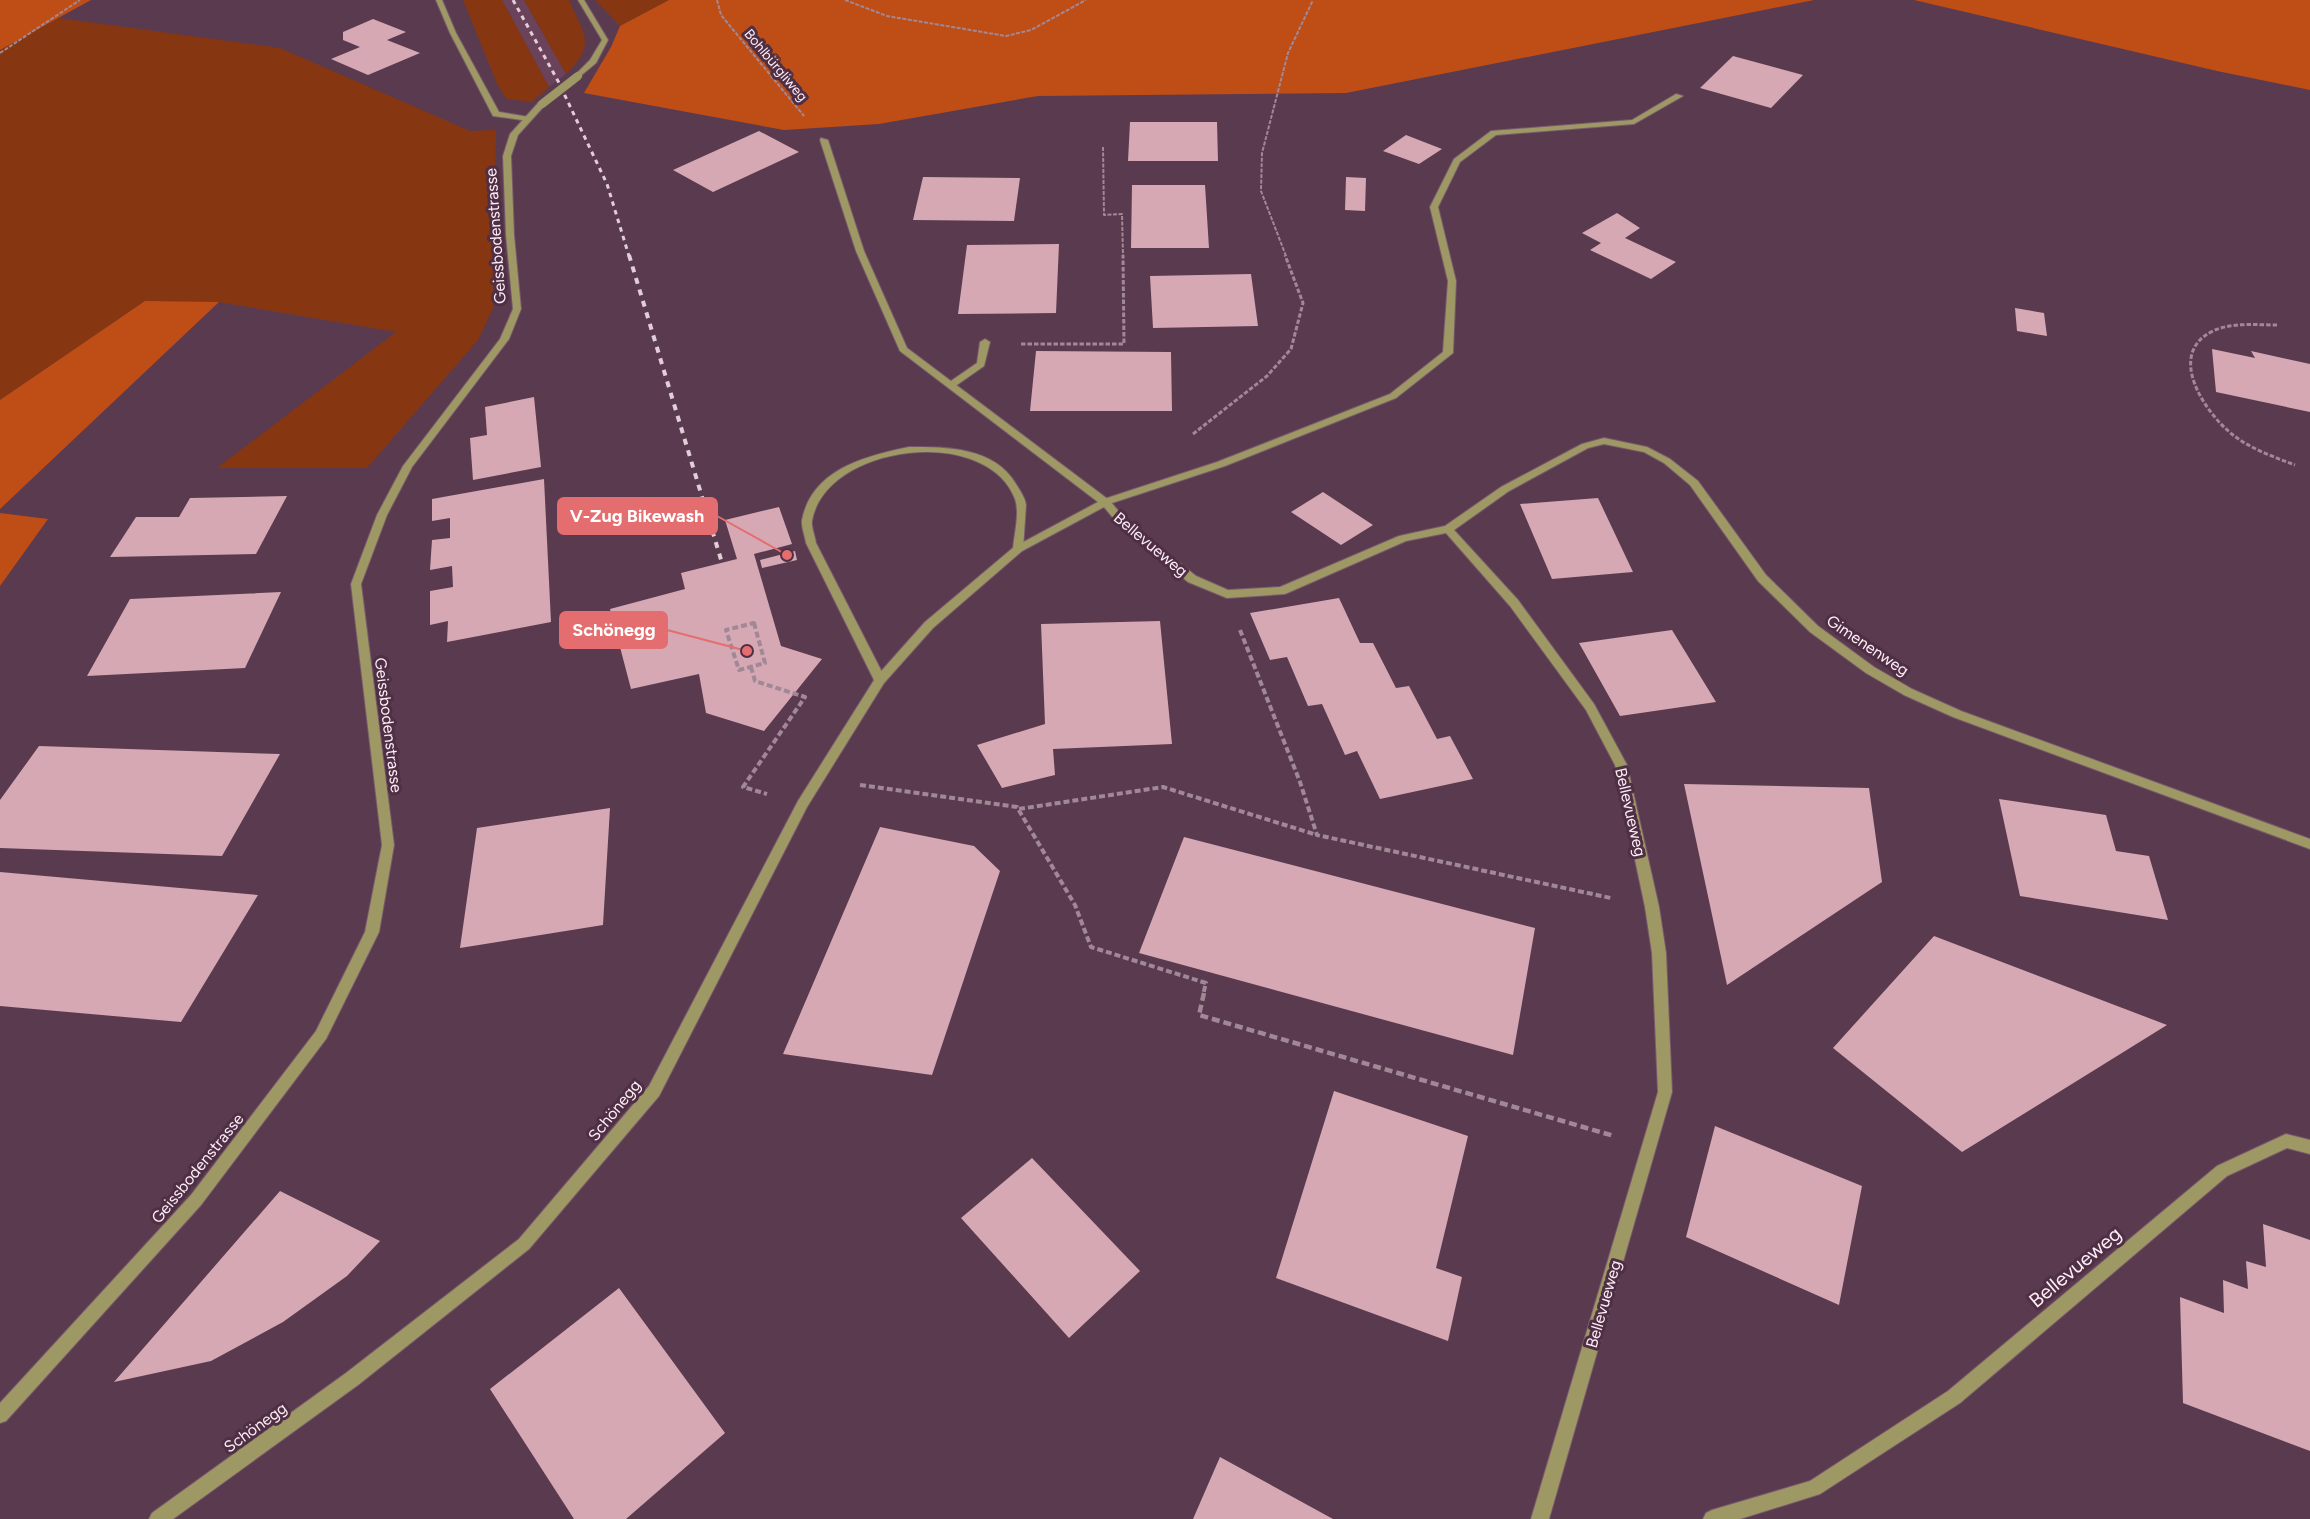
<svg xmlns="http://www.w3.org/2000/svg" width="2310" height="1519" viewBox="0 0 2310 1519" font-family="Figtree,sans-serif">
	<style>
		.built { fill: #6a435b }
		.green { fill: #863712 }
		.forest { fill: #bf4e16 }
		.building { fill: #d5a8b3 }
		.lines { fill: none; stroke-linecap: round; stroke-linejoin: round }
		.service-casing { stroke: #785a6c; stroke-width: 2 }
		.minor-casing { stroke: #785a6c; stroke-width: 2 }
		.path-far3 { stroke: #a18897; stroke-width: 2; stroke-dasharray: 4 1.5; stroke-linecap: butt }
		.path-far2 { stroke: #a18897; stroke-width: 3; stroke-dasharray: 4.5 2; stroke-linecap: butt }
		.path-far1 { stroke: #a18897; stroke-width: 4; stroke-dasharray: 6 3; stroke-linecap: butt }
		.path { stroke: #a18897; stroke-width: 4.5; stroke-dasharray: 8 4; stroke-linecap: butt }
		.service { fill: #9e9864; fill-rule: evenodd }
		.minor { fill: #9e9864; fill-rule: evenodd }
		.rail-far1 { stroke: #e1ced9; stroke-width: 3; stroke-dasharray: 4.5 4.5; stroke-linecap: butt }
		.rail { stroke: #e1ced9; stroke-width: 4; stroke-dasharray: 6 6; stroke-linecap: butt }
		.minor-bridge-casing { stroke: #785a6c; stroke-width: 9; stroke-linecap: butt }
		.minor-bridge { stroke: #9e9864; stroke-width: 8 }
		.labels { text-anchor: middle; stroke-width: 6; stroke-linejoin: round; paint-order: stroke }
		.far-street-label { font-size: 14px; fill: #feedf7; stroke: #4e2f43 }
		.street-label { font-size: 16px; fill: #feedf7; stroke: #4e2f43 }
		.near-street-label { font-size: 20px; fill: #feedf7; stroke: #4e2f43 }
		.leader { fill: none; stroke: #e46d70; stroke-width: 2 }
		.callout-dot { fill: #e46d70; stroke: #4e2f43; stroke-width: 2 }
		.callout { fill: #e46d70; stroke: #e46d70; stroke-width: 2 }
		.callout-label { font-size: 18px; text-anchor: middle; font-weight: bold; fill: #fff }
	</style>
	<rect width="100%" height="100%" fill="#5a3a4e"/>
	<path class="built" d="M502 0H524L566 74 549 87Z"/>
	<path class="green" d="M463 0H502L549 87 532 102 507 99 498 86Z
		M524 0H569C584 35 597 44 566 74Z
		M595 0H669L620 26Z
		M58 18 280 48 470 131 496 130 493 308 478 340 367 468H217L396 332 219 302 145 301 0 400V50Z"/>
	<path class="forest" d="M0 0H91L0 50Z
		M669 0H1814L1346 93 1038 96 879 124 784 130 584 93 611 47 620 26Z
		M1914 0H2310V90L2217 71Z
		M145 301 219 302 0 509V400Z
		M0 513 48 519 0 586Z"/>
	<path class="building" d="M373 19 406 32 387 40 420 53 368 75 331 59 360 47 343 40V32Z
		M1733 56 1803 75 1771 108 1700 88Z
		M1130 122H1217L1218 161H1128Z
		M759 131 799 152 713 192 673 170Z
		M1406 135 1442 149 1419 164 1383 151Z
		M923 177 1020 178 1014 221 913 220Z
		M1346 177 1366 178 1365 211 1345 210Z
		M1132 185H1205L1209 248H1131Z
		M1617 213 1640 228 1625 238 1676 262 1651 279 1590 250 1601 243 1582 233Z
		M1059 244 1056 313 958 314 967 245Z
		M1251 274 1258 326 1153 328 1150 276Z
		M2015 308 2044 313 2047 336 2017 331Z
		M2212 349 2255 358 2251 351 2310 364V412L2216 392Z
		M1036 351 1171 352 1172 411H1030Z
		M534 397 541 467 473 480 470 438 487 435 485 407Z
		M544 479 551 622 447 642 448 621 430 625V591L453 587 452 566 430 570 432 540 450 538V518L432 521V499Z
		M1323 492 1373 525 1341 545 1291 512Z
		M287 496 256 554 110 557 136 517H179L190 498Z
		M1598 498 1633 572 1552 579 1520 504Z
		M779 507 792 544 754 554 781 646 822 659 764 731 706 713 699 674 631 689 610 609 685 589 681 573 737 559 725 520Z
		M795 551 797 560 762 568 760 560Z
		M281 592 245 668 87 676 130 599Z
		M1339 598 1360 643H1373L1396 688 1409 686 1437 739 1450 736 1473 779 1380 799 1357 751 1345 755 1322 704 1308 706 1287 657 1270 660 1250 613Z
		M1160 621 1172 744 1053 749 1055 775 1002 788 977 745 1045 724 1041 624Z
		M1672 630 1716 702 1620 716 1579 643Z
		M39 746 280 754 222 856 0 848V800Z
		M1684 784 1869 788 1882 882 1727 985Z
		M1999 799 2106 815 2116 851 2149 856 2168 920 2020 896Z
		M610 808 603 925 460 948 477 828Z
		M880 827 974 846 1000 871 932 1075 783 1054Z
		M1184 837 1535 928 1513 1055 1139 953Z
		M0 872 258 895 181 1022 0 1006Z
		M1934 936 2167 1025 1962 1152 1833 1048Z
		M1334 1091 1468 1136 1436 1268 1462 1277 1448 1341 1276 1278Z
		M1715 1126 1862 1186 1839 1305 1686 1237Z
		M1032 1158 1140 1271 1069 1338 961 1218Z
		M280 1191 380 1241 347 1276 283 1322 211 1361 114 1382Z
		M2263 1224 2310 1240V1451L2183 1403 2180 1297 2224 1313 2223 1280 2248 1289 2246 1261 2266 1267Z
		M619 1288 725 1433 626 1519H574L490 1389Z
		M1220 1457 1333 1519H1193Z"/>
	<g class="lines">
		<defs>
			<path id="service" d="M436 0H442L456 33 499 112 529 117V121L493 116 450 33Z
				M1676 94 1683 96 1634 124 1496 135 1460 162 1438 207 1456 281 1453 353 1396 398 1225 466 1109 504H1101V500L1217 462 1390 394 1443 352 1448 281 1430 207 1454 159 1491 131 1632 120Z
				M985 339 990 342 984 366 954 387H948V383L977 363 980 342Z
				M909 447C947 447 994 447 1016 484 1020 491 1025 497 1026 505L1023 549 1018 553 1013 549C1014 534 1020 514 1015 499 987 424 825 444 812 521 811 527 815 536 816 543L886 680 880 684 874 680 806 543C805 536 801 527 802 520 812 469 866 456 909 447Z"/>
			<path id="minor" d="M578 0H584L608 40 596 63 578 78 574 76 590 60 602 40Z
				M539 102 546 104 518 135 511 156 514 235 521 309 509 339 412 467 387 515 361 584 394 845 379 932 326 1039 201 1205 6 1421 0 1423V1403L191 1195 316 1031 365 932 382 845 351 584 377 515 403 466 500 339 513 309 506 235 503 156 510 134Z
				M821 138 828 140 864 251 907 348 1109 500 1127 521 1196 576 1228 590 1280 587 1399 536 1445 526 1501 487 1582 444 1604 438 1647 447 1670 459 1698 481 1766 575 1818 626 1874 667 1912 689 1961 711 2310 839V849L1953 717 1904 695 1866 673 1810 632 1758 581 1690 485 1664 463 1644 452 1604 444 1588 448 1509 491 1454 530 1518 600 1594 704 1627 765 1659 907 1666 953 1672 1092 1549 1519H1531L1658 1092 1652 953 1645 907 1615 765 1586 710 1510 606 1446 533 1406 541 1285 594 1227 598 1188 582 1119 525 1104 507 1022 551 933 628 884 683 807 807 659 1096 529 1249 358 1385 173 1519H149L152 1513 346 1373 519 1239 649 1086 798 801 876 677 925 622 1014 547 1098 502 900 351 856 251 820 140Z
				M2286 1134 2310 1140V1154L2287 1148 2227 1176 1960 1403 1820 1494 1740 1519H1703L1706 1513 1712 1510 1810 1481 1948 1391 2217 1166Z"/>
		</defs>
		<use href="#service" class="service-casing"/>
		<use href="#minor" class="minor-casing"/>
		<path class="path-far3" d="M717 0 721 15 804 116
			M845 0 887 16 1006 36 1031 30 1086 0
			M0 53 80 0
			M1103 147 1104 215 1122 214 1123 256
			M1286 256 1261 191 1262 153 1288 53 1313 0"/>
		<path class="path-far2" d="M2277 325C2257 325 2232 322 2213 331 2165 354 2205 413 2233 435 2251 449 2274 457 2295 465
			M1021 344H1124L1123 255
			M1193 434 1267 376 1291 349 1303 303 1285 255"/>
		<path class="path-far1" d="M754 623 765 663 739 670 726 630Z
			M1240 630 1300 782 1317 835 1611 898
			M751 667 755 681 805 697 743 787 767 794
			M860 785 1017 807 1075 905 1091 947 1206 983 1203 995
			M1019 809 1163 787 1317 835"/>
		<path class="path" d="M1204 993 1199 1015 1614 1136"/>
		<use href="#service" class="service"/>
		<use href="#minor" class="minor"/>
		<path class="rail-far1" d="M513 0 558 81 607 184 629 256"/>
		<path class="rail" d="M629 255 722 563"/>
		<defs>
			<path id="minor-bridge" d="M542 104 578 76"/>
		</defs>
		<use href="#minor-bridge" class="minor-bridge-casing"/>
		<use href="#minor-bridge" class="minor-bridge"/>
	</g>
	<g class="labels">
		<g class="far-street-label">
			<text transform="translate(776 65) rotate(50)" y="5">Bohlbürgliweg</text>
		</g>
		<g class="street-label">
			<text transform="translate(495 236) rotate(-94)" y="6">Geissbodenstrasse</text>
			<text transform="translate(1151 544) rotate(40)" y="6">Bellevueweg</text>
			<text transform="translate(1868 645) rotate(34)" y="6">Gimenenweg</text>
			<text transform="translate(389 725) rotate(83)" y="6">Geissbodenstrasse</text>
			<text transform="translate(1631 812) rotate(77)" y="6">Bellevueweg</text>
			<text transform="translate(614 1110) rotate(-51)" y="6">Schönegg</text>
			<text transform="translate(197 1168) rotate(-51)" y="6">Geissbodenstrasse</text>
			<text transform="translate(1603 1304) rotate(-74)" y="6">Bellevueweg</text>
			<text transform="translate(255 1427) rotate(-36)" y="6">Schönegg</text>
		</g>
		<g class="near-street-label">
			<text transform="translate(2075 1267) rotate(-40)" y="7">Bellevueweg</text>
		</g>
	</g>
	<path class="leader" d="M787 555L717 516M747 651L667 630"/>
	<g class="callout-dot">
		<circle cx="787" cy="555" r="6"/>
		<circle cx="747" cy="651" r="6"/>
	</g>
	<g class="callout">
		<rect x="558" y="498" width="159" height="36" rx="6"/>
		<rect x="560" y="612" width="107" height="36" rx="6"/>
	</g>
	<g class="callout-label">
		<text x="637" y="522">V-Zug Bikewash</text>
		<text x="614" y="636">Schönegg</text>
	</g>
</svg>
